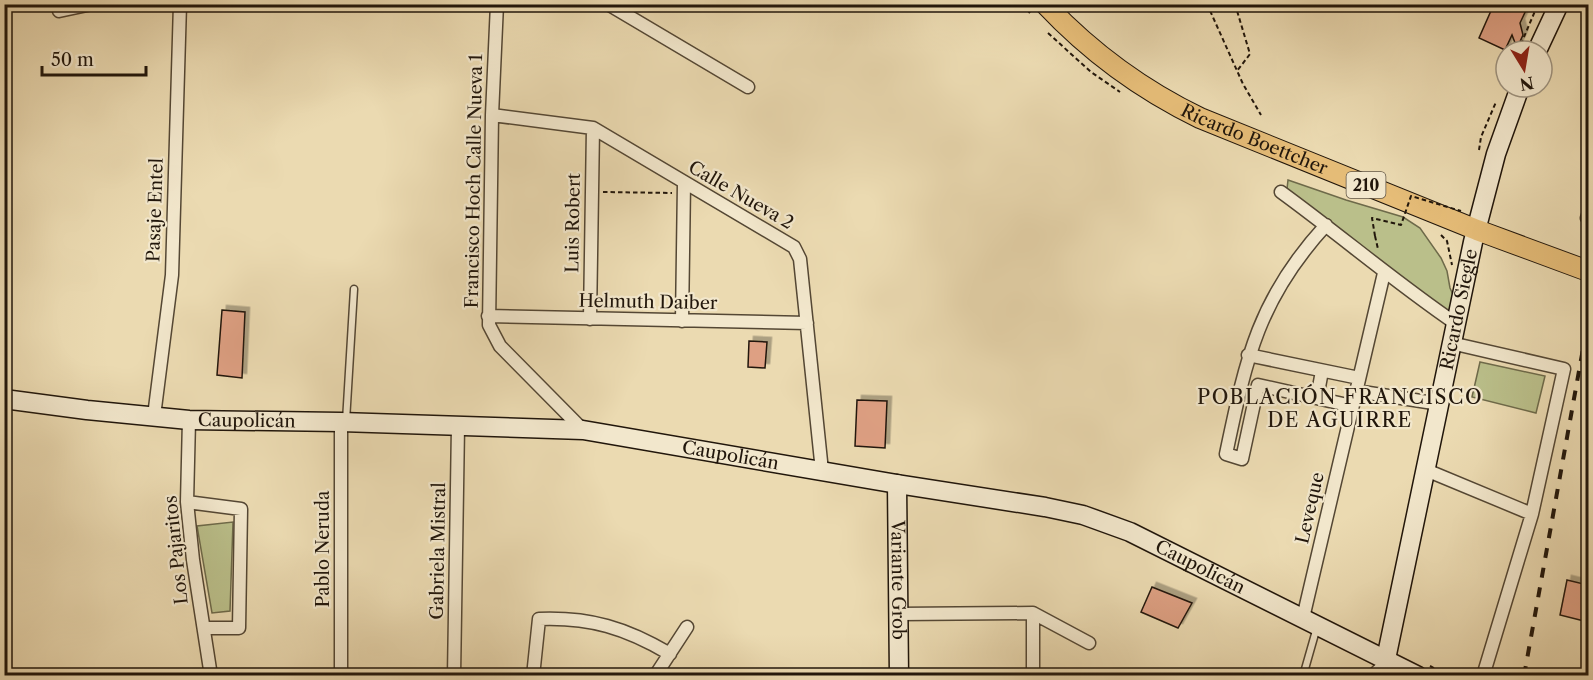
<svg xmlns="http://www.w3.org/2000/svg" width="1593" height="680" viewBox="0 0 1593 680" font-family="'Libre Caslon Text',serif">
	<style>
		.green { fill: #babf8a; stroke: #6e6a4a; stroke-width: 1.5 }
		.building { fill: #dea083; stroke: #21160b; stroke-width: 1.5; filter: url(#shadow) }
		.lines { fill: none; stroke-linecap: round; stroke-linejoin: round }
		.lane-casing { stroke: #544734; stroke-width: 9 }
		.street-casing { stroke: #544734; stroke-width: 15 }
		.secondary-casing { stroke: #21160b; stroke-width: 21 }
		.primary-casing { stroke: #21160b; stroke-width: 22 }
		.path { stroke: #21160b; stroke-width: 2; stroke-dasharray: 4.5 3; stroke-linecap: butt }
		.lane { stroke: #f2e7cc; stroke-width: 6 }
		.street { stroke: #f2e7cc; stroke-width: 12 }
		.secondary { stroke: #f2e7cc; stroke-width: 18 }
		.primary { stroke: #e6bd78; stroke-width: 20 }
		.rail { stroke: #21160b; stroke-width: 4; stroke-dasharray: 10 10; stroke-linecap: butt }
		.path-bridge { stroke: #21160b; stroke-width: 2; stroke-dasharray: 4.5 3; stroke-linecap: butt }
		.labels { text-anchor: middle; stroke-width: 4.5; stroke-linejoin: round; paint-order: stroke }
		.shield { fill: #f2e7cc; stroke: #605545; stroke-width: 1.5 }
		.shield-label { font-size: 16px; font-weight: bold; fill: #21160b }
		.street-label { font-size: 18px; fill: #21160b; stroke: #f2e7cc }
		.neighbourhood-label { font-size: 20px; letter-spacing: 1.5px; fill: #21160b; stroke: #f2e7cc }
	</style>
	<defs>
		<filter id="shadow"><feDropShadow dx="4.5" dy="-4.5" stdDeviation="0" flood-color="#0004"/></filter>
	</defs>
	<rect width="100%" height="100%" fill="#ebdab1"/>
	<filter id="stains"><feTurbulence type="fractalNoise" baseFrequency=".00333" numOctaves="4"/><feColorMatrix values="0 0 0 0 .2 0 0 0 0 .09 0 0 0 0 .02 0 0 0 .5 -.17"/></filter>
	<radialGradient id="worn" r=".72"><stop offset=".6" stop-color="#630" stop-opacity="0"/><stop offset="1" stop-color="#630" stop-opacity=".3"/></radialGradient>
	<path class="green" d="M1288 180 1346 200 1403 217 1420 228 1441 258 1447 271 1450 288 1455 299 1452 314 1377 262 1287 189Z
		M1480 362 1545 376 1536 413 1472 397Z
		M233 522 230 611 212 613 197 526Z"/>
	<path class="building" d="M1494 4H1529L1520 23 1523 35 1517 48 1512 35 1505 50 1479 38Z
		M222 310 245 312 242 378 217 375Z
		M749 341 767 342 765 368 748 367Z
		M857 400 887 401 885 448 855 446Z
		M1567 580 1588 585V622L1560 615Z
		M1152 587 1192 603 1178 628 1141 612Z"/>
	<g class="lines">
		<defs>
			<path id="lane" d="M346 421 354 289
				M1303 676 1317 627
				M1368 676 1383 662"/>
			<path id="street" d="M497 4 492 115 489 325 500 346 583 430
				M608 4 748 87
				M59 11 92 4
				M492 115 593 128 794 247 800 259 822 471
				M1281 192C1340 235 1395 282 1455 323
				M1587 218 1588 215
				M1326 225C1258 299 1246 359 1226 454L1242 459 1258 385 1352 406
				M488 316 807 323
				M590 319 593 128
				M682 321 684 183
				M1451 343 1564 369 1532 514 1483 676
				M1248 355 1359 378
				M1356 391 1440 404
				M1317 398 1322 371
				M154 416 172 275 180 4
				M189 420 187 502 193 560 211 676
				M341 422V676
				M1426 470 1532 514
				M187 502 241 509 239 628H204
				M898 614 1033 613 1089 643
				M1303 618 1384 273
				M454 676 458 426
				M533 676 539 619C590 617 626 628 670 654
				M655 676 687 627
				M1033 676V613
				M1382 676 1386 659"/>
			<g id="secondary">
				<path d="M1537 51 1559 4"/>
				<path id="s1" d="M4 399 87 410 189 420 341 422 583 430 897 484 1045 507 1083 515 1130 532 1418 676"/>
				<path id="s2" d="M897 484 899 676"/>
				<path id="s3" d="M1386 659 1473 242 1496 154 1520 87"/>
			</g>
			<g id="primary">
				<path id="s4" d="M1045 4C1091 53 1140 89 1200 118L1477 230 1588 271"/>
			</g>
		</defs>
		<use href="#lane" class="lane-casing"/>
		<use href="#street" class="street-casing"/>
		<use href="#secondary" class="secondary-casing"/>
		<use href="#primary" class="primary-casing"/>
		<path class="path" d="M1022 4 1030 13
			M1207 4 1243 84 1261 115
			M1235 4 1250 54 1237 71
			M1048 33 1091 72 1120 92
			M1518 51 1538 4
			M1479 150 1481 137 1496 102
			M603 192 672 193
			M1441 235 1447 241 1452 265
			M1375 236 1378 249
			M1430 666 1449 676"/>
		<use href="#lane" class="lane"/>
		<use href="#street" class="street"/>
		<use href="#secondary" class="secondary"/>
		<use href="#primary" class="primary"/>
		<path class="rail" d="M1524 676 1588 321"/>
		<path class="path-bridge" d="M1375 236 1372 218 1401 225 1411 196 1461 211"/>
	</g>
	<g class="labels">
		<rect class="shield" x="1346.5" y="172" width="39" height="26" rx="4.5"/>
		<g class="shield-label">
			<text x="1366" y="191">210</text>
		</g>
		<g class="street-label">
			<text dy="6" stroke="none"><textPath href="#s4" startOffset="252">Ricardo Boettcher</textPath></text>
			<text transform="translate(474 181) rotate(-89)" y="6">Francisco Hoch Calle Nueva 1</text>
			<text transform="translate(741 195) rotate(30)" y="6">Calle Nueva 2</text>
			<text transform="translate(155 210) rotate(-88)" y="6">Pasaje Entel</text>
			<text transform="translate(573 223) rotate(-89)" y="6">Luis Robert</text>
			<text transform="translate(648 302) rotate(1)" y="6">Helmuth Daiber</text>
			<text dy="6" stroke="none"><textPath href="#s3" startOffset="357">Ricardo Siegle</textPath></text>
			<text dy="6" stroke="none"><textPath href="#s1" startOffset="244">Caupolicán</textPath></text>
			<text dy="6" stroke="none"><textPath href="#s1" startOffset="730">Caupolicán</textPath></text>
			<text transform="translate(1310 508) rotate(-77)" y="6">Leveque</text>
			<text transform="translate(323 549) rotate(-90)" y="6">Pablo Neruda</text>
			<text transform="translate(176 550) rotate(-96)" y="6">Los Pajaritos</text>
			<text transform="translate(438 551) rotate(-89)" y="6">Gabriela Mistral</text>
			<text dy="6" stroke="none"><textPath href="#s1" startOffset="1216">Caupolicán</textPath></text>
			<text dy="6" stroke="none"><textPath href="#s2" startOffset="96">Variante Grob</textPath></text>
		</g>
		<g class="neighbourhood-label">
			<text x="1340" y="404">POBLACIÓN FRANCISCO<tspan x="1340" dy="23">DE AGUIRRE</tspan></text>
		</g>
	</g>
	<rect width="1593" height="680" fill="none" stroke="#ebdab1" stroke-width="24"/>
	<rect x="6" y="6" width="1581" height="668" fill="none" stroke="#21160b" stroke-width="3"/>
	<rect x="12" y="12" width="1569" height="656" fill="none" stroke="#21160b" stroke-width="1.5"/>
	<g transform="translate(1524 69) rotate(169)"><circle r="28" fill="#f2e7cc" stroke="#9e937f" stroke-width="1.5"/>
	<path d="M0-4.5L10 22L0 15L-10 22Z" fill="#8f2418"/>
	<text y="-9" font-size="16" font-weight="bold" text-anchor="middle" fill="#21160b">N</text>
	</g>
	<path d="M42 66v9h104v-9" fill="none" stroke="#21160b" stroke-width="3"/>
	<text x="51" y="66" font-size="18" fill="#21160b" stroke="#f2e7cc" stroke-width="4.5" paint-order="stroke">50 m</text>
	<rect width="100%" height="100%" filter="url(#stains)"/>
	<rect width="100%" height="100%" fill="url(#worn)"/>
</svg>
